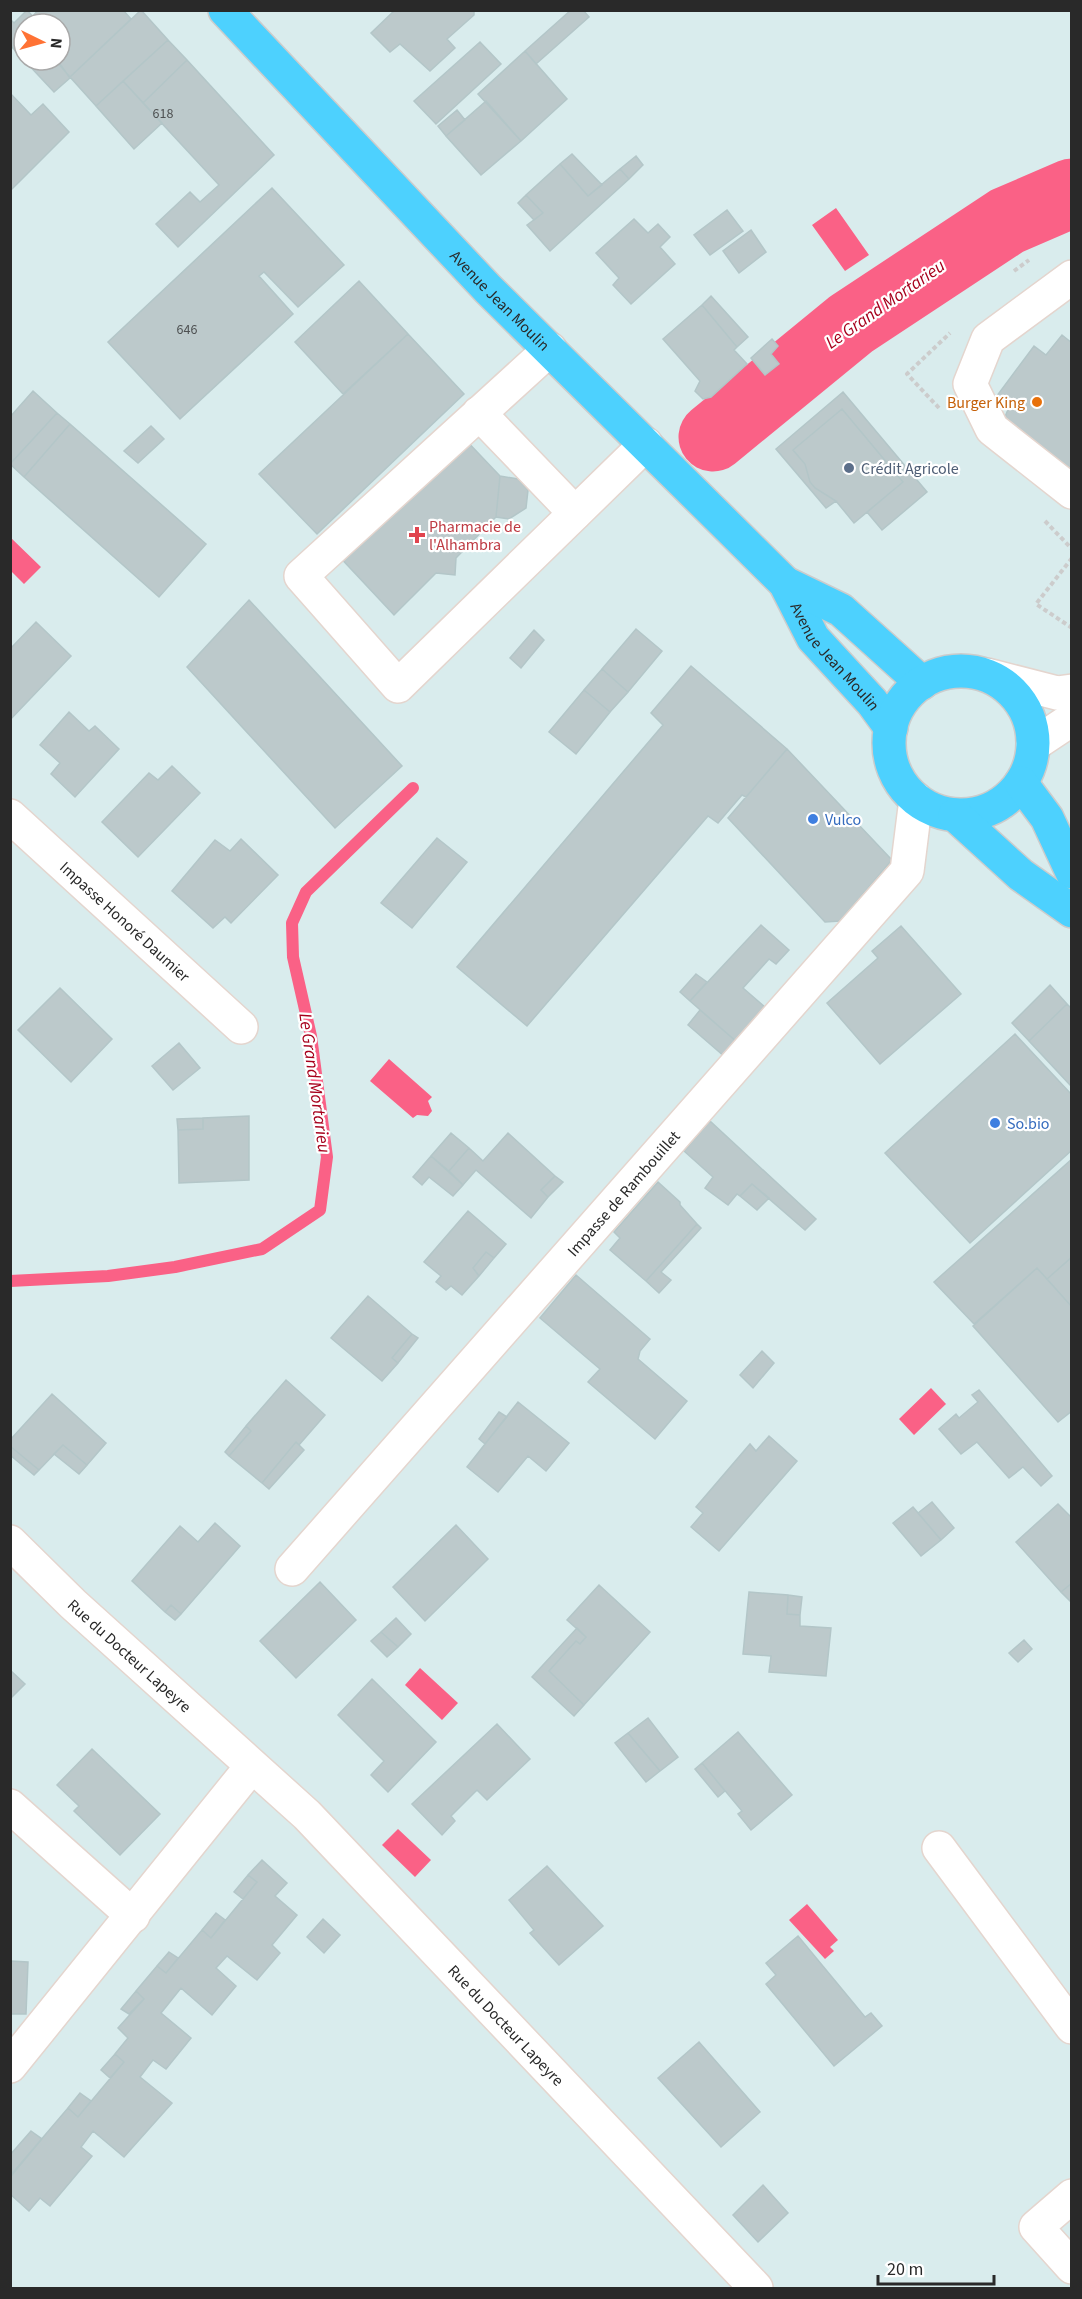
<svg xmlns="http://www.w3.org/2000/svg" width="1082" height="2299" viewBox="0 0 1082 2299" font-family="'Source Sans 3',sans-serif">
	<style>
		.water { fill: #fa6186 }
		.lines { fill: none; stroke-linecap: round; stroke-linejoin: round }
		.stream { stroke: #fa6186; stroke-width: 12 }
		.river { stroke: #fa6186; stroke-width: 69 }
		.building { fill: #bcc9cb; stroke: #b3c6c8; stroke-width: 1.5 }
		.minor-casing { stroke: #e4d5ce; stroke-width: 36 }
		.major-casing { stroke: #ccc; stroke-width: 36 }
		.path { stroke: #ccc; stroke-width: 4; stroke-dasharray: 4.5 3; stroke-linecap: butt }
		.minor { stroke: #fff; stroke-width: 33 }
		.major { stroke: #4dd1fe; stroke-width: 33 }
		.food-dot { fill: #e8710a; stroke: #fff; stroke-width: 2 }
		.service-dot { fill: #5c6f8a; stroke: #fff; stroke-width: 2 }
		.health-dot { fill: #e0444e; stroke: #fff; stroke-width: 2 }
		.shop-dot { fill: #3f7fe0; stroke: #fff; stroke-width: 2 }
		.labels { text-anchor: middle; stroke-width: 4.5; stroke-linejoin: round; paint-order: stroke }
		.number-label { font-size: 14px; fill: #4e5152 }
		.street-label { font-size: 16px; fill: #292929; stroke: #fff }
		.food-label { font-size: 16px; fill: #c56008; stroke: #fff; text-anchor: end }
		.service-label { font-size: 16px; fill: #4e5e75; stroke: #fff; text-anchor: start }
		.health-label { font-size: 16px; fill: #be3a42; stroke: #fff; text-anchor: start }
		.shop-label { font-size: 16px; fill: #366cbe; stroke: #fff; text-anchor: start }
		.water-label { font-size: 18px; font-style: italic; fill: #a6001c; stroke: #fff }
	</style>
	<rect width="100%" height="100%" fill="#d9eced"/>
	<path class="water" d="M836 208 869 255 845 271 812 225Z
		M10 537 41 567 24 584 11 571Z
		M389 1059 432 1097 428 1101 432 1111 428 1116 417 1115 413 1118 370 1081Z
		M931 1388 946 1404 914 1435 899 1419Z
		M420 1668 458 1703 442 1720 405 1685Z
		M398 1829 431 1860 415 1877 382 1845Z
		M807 1904 838 1940 830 1947 834 1951 825 1959 789 1920Z"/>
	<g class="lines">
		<path class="stream" d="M10 1281 108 1276 175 1267 262 1249 320 1210 327 1157 311 1036 293 957 292 923 306 892 413 788"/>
		<path class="river" d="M713 437 851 324 1007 221 1072 193"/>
	</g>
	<path class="building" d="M27 10 37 21V24H24V60L10 45V19L14 23Z
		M38 10H123L131 19 70 77 56 61 64 53 60 49V24H37L33 16Z
		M141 10 168 40 96 106 70 77Z
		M395 10H474V15L447 39 455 48 430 71 400 44 390 52 371 33Z
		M571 10H583L589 17 536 64 525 51Z
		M168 40 187 60 143 103 123 81Z
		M480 42 501 64 436 124 414 101Z
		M525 51 567 99 521 141 478 94Z
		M24 60H57L70 78 54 92Z
		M187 60 274 155 178 247 156 224 190 192 200 202 219 185 143 103Z
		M123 81 162 123 134 149 96 106Z
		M10 93 31 115 43 104 69 132 10 191Z
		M486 101 521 141 481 175 446 136Z
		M457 110 465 120 446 136 438 126Z
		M572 154 602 185 588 196 560 164Z
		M636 156 643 165 629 179 620 169Z
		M560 164 588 196 620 169 629 179 550 251 527 225 543 213 526 195Z
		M272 188 344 265 298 307 264 272 259 276 293 314 180 419 108 342Z
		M526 195 543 213 534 220 518 203Z
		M727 210 743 231 710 255 694 235Z
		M634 219 648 233 658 224 670 237 660 247 675 264 631 304 613 285 619 278 596 253Z
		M751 230 766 252 739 273 723 251Z
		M359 281 408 334 343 394 295 342Z
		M711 296 748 337 737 347 702 305Z
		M702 305 737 347 734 350 747 364 711 397 703 399 695 391 700 381 663 339Z
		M408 334 464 394 317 534 259 474Z
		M1062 335 1072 343V473L1003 422 1009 407 996 397 1034 346 1046 355Z
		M772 339 778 346 771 354 779 364 765 375 751 358Z
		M33 391 57 413 10 464V417Z
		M843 392 927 492 882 530 867 512 903 482 842 409 793 450 805 464 810 482 815 488 836 501 826 508 776 449Z
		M842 409 903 482 854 523 836 501 815 488 810 482 805 464 793 450Z
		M57 413 70 424 24 477 10 464Z
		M70 424 206 544 159 597 24 477Z
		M151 426 164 439 138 463 124 451Z
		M461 435 500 476 496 517 456 558 455 575 436 573 394 615 336 553Z
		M500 476 518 479 528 490 526 508 509 519 496 517Z
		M249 600 402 766 335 828 187 667Z
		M36 622 71 656 10 720V649Z
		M636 629 662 651 628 692 602 669Z
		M534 630 544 640 521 668 510 658Z
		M691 666 787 749 746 797 742 795 718 823 708 816 527 1026 457 967 663 725 651 713Z
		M602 669 628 692 610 712 584 690Z
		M584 690 610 712 576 754 549 732Z
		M69 712 89 731 95 726 119 749 75 797 51 774 60 763 40 745Z
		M787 749 892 860 840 921 825 922 728 818Z
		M172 766 200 793 138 857 102 822 149 773 158 780Z
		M437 838 467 862 412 928 381 903Z
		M241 839 278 875 231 923 225 917 213 928 172 891 215 840 230 851Z
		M761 925 789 950 776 964 769 959 743 988 766 1008 738 1043 690 1001Z
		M901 926 961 994 880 1064 827 1003 878 958 872 951Z
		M696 974 707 982 690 1001 680 992Z
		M1050 985 1067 1004 1029 1041 1012 1023Z
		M60 988 112 1039 71 1082 18 1030Z
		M1067 1004 1072 1009V1087L1029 1041Z
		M700 1010 738 1043 725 1057 688 1025Z
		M1015 1034 1072 1095V1150L970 1243 885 1153Z
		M179 1043 200 1068 173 1090 152 1066Z
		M249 1116V1180L179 1183 178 1130 203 1129V1118Z
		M203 1118V1129L178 1130 177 1119Z
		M710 1121 816 1219 805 1230 752 1184 740 1196 737 1194 728 1205 705 1188 713 1177 684 1151Z
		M451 1133 469 1148 449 1171 431 1156Z
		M508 1133 555 1176 541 1190 548 1197 531 1218 476 1170 463 1185 449 1171 469 1148 483 1161Z
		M431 1156 463 1185 453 1196 429 1177 422 1185 413 1177Z
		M1072 1159V1257L1047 1279 1037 1268 974 1324 934 1282Z
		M555 1176 563 1182 548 1197 541 1190Z
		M658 1182 680 1202V1205L697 1224 646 1281 610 1250 620 1238 614 1232Z
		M752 1184 769 1198 757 1210 740 1196Z
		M468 1211 506 1244 494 1258 486 1252 473 1268 479 1276 462 1295 451 1286 446 1290 436 1282 441 1276 424 1262Z
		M697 1224 701 1228 661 1272 671 1280 659 1293 646 1281Z
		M486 1252 494 1258 479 1276 473 1268Z
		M1072 1257V1307L1047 1279Z
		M1037 1268 1072 1307V1411L1058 1422 973 1326Z
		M576 1275 650 1339 640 1351 638 1359 687 1401 655 1439 588 1382 600 1369 540 1318Z
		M368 1296 412 1334 392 1358 398 1363 382 1381 331 1338Z
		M412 1334 418 1338 398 1363 392 1358Z
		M762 1351 774 1363 753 1388 740 1375Z
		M286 1380 325 1415 299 1445 296 1442 262 1483 229 1456 251 1431 246 1426Z
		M979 1390 1052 1476 1041 1486 1023 1467 1009 1478 977 1442 961 1454 939 1429 956 1414 959 1418 978 1402 972 1395Z
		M52 1394 106 1443 87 1465 63 1445 39 1470 10 1446V1440Z
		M518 1402 569 1443 546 1471 528 1456 498 1492 467 1467Z
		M499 1412 507 1417 485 1444 479 1439Z
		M246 1426 251 1431 229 1456 225 1452Z
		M769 1436 797 1461 719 1551 691 1527 703 1513 696 1507 750 1444 756 1451Z
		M296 1442 304 1450 269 1489 262 1483Z
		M63 1445 87 1465 79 1474 54 1454Z
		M10 1446 39 1470 34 1475 10 1455Z
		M932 1502 954 1528 941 1540 918 1513Z
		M1058 1504 1072 1518V1583L1061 1592 1016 1542Z
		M913 1507 941 1540 921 1556 893 1523Z
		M215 1523 240 1546 181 1614 171 1605 165 1612 132 1581 180 1526 198 1542Z
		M456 1525 488 1559 425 1621 393 1587Z
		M320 1582 356 1620 296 1678 260 1641Z
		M1072 1583V1603L1061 1592Z
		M599 1585 650 1632 584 1705 549 1671 576 1641 580 1644 586 1637 567 1620Z
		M749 1592 788 1595 787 1614 800 1615V1626L831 1628 826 1676 769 1672 771 1656 743 1654Z
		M788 1595 802 1597 800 1615 787 1614Z
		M171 1605 181 1614 175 1620 165 1612Z
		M396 1618 411 1634 398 1647 381 1632Z
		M577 1628 586 1637 580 1644 576 1641 549 1671 584 1705 574 1716 532 1677Z
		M381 1632 398 1647 387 1657 371 1641Z
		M1024 1640 1032 1649 1018 1662 1009 1653Z
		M10 1670 25 1684 10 1699Z
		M372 1679 436 1742 388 1792 371 1775 384 1761 338 1715Z
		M648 1718 678 1757 660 1771 628 1733Z
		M497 1724 530 1759 487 1800 477 1790 451 1816 455 1821 442 1835 412 1804Z
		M738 1732 792 1795 751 1830 738 1814 742 1811 702 1763Z
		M628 1733 660 1771 646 1782 615 1743Z
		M92 1749 160 1814 120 1855 74 1811 79 1806 57 1785Z
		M702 1763 725 1791 718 1797 695 1769Z
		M262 1860 287 1883 275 1896 297 1915 272 1945 280 1953 257 1980 227 1956 216 1968 236 1986 212 2015 181 1988 161 2013 191 2038 166 2069 153 2060 140 2077 172 2103 124 2157 93 2131 81 2147 92 2156 50 2206 40 2198 29 2211 10 2194V2176L68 2108 78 2117 124 2062 115 2054 128 2038 118 2028 144 1999 136 1991 157 1966 166 1973 202 1930 211 1938 257 1882 248 1875Z
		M547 1866 603 1926 559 1965 530 1933 534 1930 509 1900Z
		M248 1875 257 1882 243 1899 234 1892Z
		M216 1913 225 1920 211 1938 202 1930Z
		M323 1919 340 1935 324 1953 307 1937Z
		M798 1936 865 2017 871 2013 882 2026 834 2066 766 1984 776 1975 766 1963Z
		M169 1952 178 1958 166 1973 157 1966Z
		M10 1961 28 1962 26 2014H10Z
		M136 1991 144 1999 129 2014 121 2009Z
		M699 2042 760 2112 721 2147 658 2078Z
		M115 2054 124 2062 110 2078 101 2070Z
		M80 2093 91 2101 78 2117 68 2108Z
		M31 2131 42 2139 12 2175 10 2155Z
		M763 2185 788 2213 758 2242 733 2215Z"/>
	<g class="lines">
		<defs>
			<g id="minor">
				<path d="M1072 277 988 339 970 384 992 429 1072 492"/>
				<path d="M550 349 301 576 398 686 646 444"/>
				<path d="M479 413 575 513"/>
				<path d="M987 675 1057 693 1072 691"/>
				<path d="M1033 745 1072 719"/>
				<path id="s1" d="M10 816 241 1027"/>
				<path id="s2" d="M10 1542 73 1604 307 1815 756 2288"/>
				<path id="s3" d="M292 1569 907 871 916 799"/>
				<path d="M10 1806 133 1916"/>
				<path d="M939 1848 1072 2027"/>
				<path d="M10 2066 252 1766"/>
				<path d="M1072 2196 1036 2227 1072 2267"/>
			</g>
			<g id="major">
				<path id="s4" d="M225 10 488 289 785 583 813 638 872 702 891 728"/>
				<path d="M785 583 841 610 922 683"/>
				<circle cx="961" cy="743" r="72"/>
				<path d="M1021 783 1047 818 1072 872"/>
				<path d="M955 815 1021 875 1072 911"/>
			</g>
		</defs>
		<use href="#minor" class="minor-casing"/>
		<use href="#major" class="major-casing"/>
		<path class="path" d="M1014 271 1029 260
			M939 408 907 374 950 333
			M1045 521 1072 549
			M1072 558 1036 604 1072 628"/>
		<use href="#minor" class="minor"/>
		<use href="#major" class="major"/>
	</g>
	<circle class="food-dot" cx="1037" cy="402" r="6"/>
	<circle class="service-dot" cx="849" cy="468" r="6"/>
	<path class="health-dot" d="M414 526h6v6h6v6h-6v6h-6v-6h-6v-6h6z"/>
	<g class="shop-dot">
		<circle cx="813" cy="819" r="6"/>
		<circle cx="995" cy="1123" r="6"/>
	</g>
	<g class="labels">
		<g class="number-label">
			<text x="163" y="118">618</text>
			<text x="187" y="334">646</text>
		</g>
		<g class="street-label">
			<text dy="6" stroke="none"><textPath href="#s4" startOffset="400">Avenue Jean Moulin</textPath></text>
			<text dy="6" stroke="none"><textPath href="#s4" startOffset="891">Avenue Jean Moulin</textPath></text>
			<text dy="6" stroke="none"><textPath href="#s1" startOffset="156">Impasse Honoré Daumier</textPath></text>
			<text dy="6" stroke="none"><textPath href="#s3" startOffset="501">Impasse de Rambouillet</textPath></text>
			<text dy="6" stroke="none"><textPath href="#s2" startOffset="165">Rue du Docteur Lapeyre</textPath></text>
			<text dy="6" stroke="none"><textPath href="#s2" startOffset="693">Rue du Docteur Lapeyre</textPath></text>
		</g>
		<g class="food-label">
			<text x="1025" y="408">Burger King</text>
		</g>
		<g class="service-label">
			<text x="861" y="474">Crédit Agricole</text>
		</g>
		<g class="health-label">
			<text x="429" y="532">Pharmacie de<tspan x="429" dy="18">l'Alhambra</tspan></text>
		</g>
		<g class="shop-label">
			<text x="825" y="825">Vulco</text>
			<text x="1007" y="1129">So.bio</text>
		</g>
		<g class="water-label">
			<text transform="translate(885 304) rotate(-35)" y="6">Le Grand Mortarieu</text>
			<text transform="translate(315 1083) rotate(82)" y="6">Le Grand Mortarieu</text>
		</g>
	</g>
	<rect width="1082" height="2299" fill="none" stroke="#292929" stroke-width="24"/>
	<g transform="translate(42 42) rotate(95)"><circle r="28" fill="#ffffff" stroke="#a9a9a9" stroke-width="1.5"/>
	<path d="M0-4.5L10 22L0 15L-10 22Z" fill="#ff7234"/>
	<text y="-9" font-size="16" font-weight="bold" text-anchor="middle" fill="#292929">N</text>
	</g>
	<path d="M878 2275v9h116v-9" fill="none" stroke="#292929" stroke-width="3"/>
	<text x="887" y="2275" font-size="18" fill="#292929" stroke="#ffffff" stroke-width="4.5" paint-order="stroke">20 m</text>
</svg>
